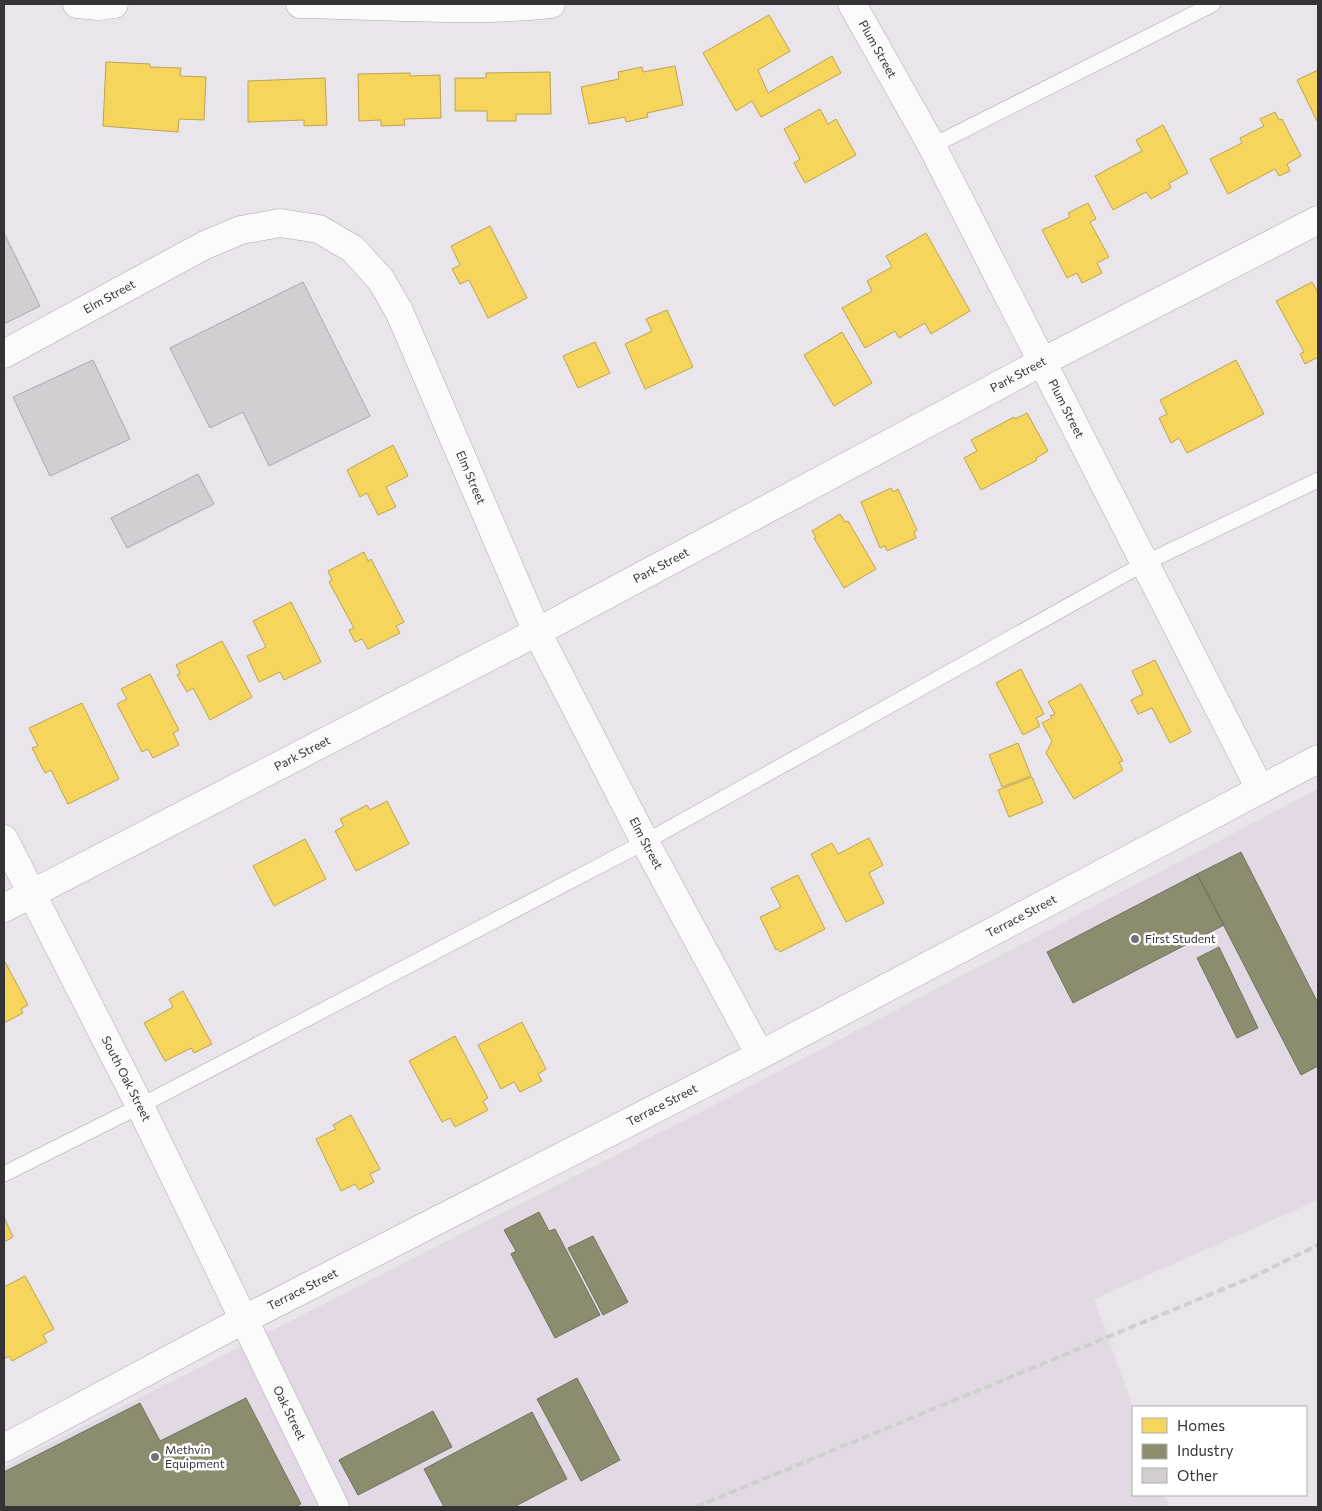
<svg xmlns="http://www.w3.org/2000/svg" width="1322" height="1511" viewBox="0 0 1322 1511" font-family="Commissioner,sans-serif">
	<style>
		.built { fill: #e2d9e4 }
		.homes { fill: #f6d55c; stroke: #bca451 }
		.industry { fill: #8c8c6e; stroke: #72715e }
		.building { fill: #d2ced2; stroke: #aba7ac }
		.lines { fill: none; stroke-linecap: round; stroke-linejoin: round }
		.service-casing { stroke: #aca8ad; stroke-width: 16 }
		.minor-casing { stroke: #aca8ad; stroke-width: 29 }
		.service { stroke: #fcfbfc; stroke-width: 15 }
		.minor { stroke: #fcfbfc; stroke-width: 28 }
		.rail { stroke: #d0cfd0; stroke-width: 4; stroke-dasharray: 8 4; stroke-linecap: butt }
		.poi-dot { fill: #757176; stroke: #fff; stroke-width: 2 }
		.labels { text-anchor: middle; stroke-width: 5; stroke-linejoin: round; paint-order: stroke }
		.street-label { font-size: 12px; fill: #363337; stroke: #fff }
		.poi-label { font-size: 12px; fill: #363337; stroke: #fff; text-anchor: start }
	</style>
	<rect width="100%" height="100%" fill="#eae5ea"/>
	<path class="built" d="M1318 789V1200L1094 1299 1133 1407V1495H1165L1169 1507H4V1467L726 1099Z"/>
	<path class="homes" d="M769 15 790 51 758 70 768 93 832 56 841 73 761 117 752 101 736 111 703 53Z
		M106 62 150 64V67L181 68 180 76 206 77 204 120 179 119 178 132 103 126Z
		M675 66 683 105 647 113 648 117 626 122 625 117 589 124 581 87 619 79 618 72 642 67 643 72Z
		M1318 70V121H1317L1297 80Z
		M550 72 551 114H516V121H487V111H455V78H486V73Z
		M410 73V76L440 75 441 118 404 119 405 125 381 126V120L359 121 358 74Z
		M325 78 327 125 304 126V120L248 122V81Z
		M820 109 828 124 836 119 856 155 805 183 794 163 800 159 784 129Z
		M1275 112 1279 120 1282 119 1301 156 1287 164 1290 171 1279 176 1275 169 1228 194 1210 159 1242 143 1240 138 1264 126 1260 119Z
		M1163 125 1188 173 1169 183 1171 188 1151 199 1146 192 1113 210 1095 176 1142 151 1136 140Z
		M1088 203 1096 219 1090 222 1109 257 1097 263 1102 273 1082 283 1077 273 1067 278 1042 230 1070 217 1068 213Z
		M490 226 527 298 488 318 469 280 460 284 452 269 460 265 451 246Z
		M926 233 970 311 931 334 925 323 899 338 895 331 865 348 842 308 872 291 867 281 892 267 886 256Z
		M1312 282 1318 293V357L1305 364 1300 354 1304 352 1276 301Z
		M667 310 693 367 645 389 625 344 652 331 646 319Z
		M842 332 872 383 834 406 804 355Z
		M595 342 610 373 578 388 563 356Z
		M1236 360 1264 414 1187 453 1179 438 1171 443 1159 418 1167 414 1160 400Z
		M1027 413 1048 451 1036 458 1037 460 981 490 964 458 977 451 971 440 1014 417 1015 419Z
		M393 445 408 476 386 487 396 507 378 515 367 493 360 497 347 470Z
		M891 488 893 492 898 489 917 530 914 532 916 538 887 551 885 546 880 548 861 502Z
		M840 514 845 522 848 521 876 569 844 588 814 538 816 537 812 531Z
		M364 552 368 561 371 559 404 622 396 626 400 633 368 649 362 639 355 642 349 630 354 628 329 582 332 580 328 571Z
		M291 602 321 662 284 680 280 672 259 682 247 656 266 647 253 621Z
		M222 641 252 697 210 720 193 688 187 692 177 675 180 673 176 665Z
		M1155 660 1191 732 1170 743 1152 708 1138 714 1131 700 1143 694 1132 671Z
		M1021 669 1044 714 1036 718 1040 726 1023 735 996 683Z
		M150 674 179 730 173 733 179 745 153 758 148 749 142 752 117 704 127 699 121 689Z
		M1081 684 1123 761 1119 762 1123 770 1074 799 1046 753 1052 741 1042 723 1052 718 1050 716 1055 714 1048 702Z
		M82 703 119 779 68 804 51 770 45 773 32 748 38 746 29 728Z
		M1018 743 1031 776 1002 787 989 755Z
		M1032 777 1043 803 1009 817 998 790Z
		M387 801 409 844 356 871 335 831 344 826 340 819 367 805 370 810Z
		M869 838 883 865 869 873 884 903 846 922 811 854 832 843 838 854Z
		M305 839 326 879 274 906 253 866Z
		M798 875 825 929 780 952 778 949 776 950 760 917 781 907 771 888Z
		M4 960 28 1005 21 1009 23 1013 4 1023Z
		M183 991 212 1044 194 1053 191 1048 165 1061 144 1023 173 1007 169 999Z
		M522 1022 546 1069 538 1074 542 1081 520 1092 514 1082 501 1089 478 1045Z
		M455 1036 488 1098 483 1101 488 1110 455 1127 450 1118 442 1122 409 1061Z
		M351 1115 380 1169 370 1174 374 1182 359 1190 355 1184 341 1191 316 1139 336 1129 333 1125Z
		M4 1217 13 1237 4 1242Z
		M25 1276 54 1329 43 1335 47 1342 12 1361 9 1356 4 1359V1287Z"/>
	<path class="industry" d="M1241 852 1318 1003V1066L1301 1075 1197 874Z
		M1197 874 1224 925 1073 1003 1047 952Z
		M1219 947 1258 1028 1237 1038 1197 958Z
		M539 1212 549 1231 555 1229 600 1315 555 1338 511 1254 516 1251 504 1230Z
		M593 1236 628 1302 603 1315 568 1248Z
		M577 1378 620 1460 581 1481 537 1399Z
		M246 1398 301 1504 294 1507H4V1472L140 1403 160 1441Z
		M433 1411 452 1447 358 1495 339 1460Z
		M532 1412 567 1479 514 1507H444L424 1469Z"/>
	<path class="building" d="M4 233 40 306 4 324Z
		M303 282 370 416 269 466 243 412 210 428 170 348Z
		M93 360 130 439 50 476 13 397Z
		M198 474 214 504 127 548 111 518Z"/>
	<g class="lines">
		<defs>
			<path id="service" d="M932 146 1213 4
				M4 1174 140 1106 645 842 1145 563 1318 480"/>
			<g id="minor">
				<path d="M77 4 99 6 114 4"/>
				<path d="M300 4C384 5 468 13 551 4"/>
				<path id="s1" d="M852 4 932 146 1260 789"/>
				<path id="s2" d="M4 354 205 245 241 230 280 223 319 229 353 249 381 280 399 311 537 632 645 842 760 1055"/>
				<path id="s3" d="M4 839 140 1106 335 1507"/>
				<path id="s4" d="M4 908 537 632 1042 362 1318 220"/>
				<path id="s5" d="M4 1448 243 1320 760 1055 1318 759"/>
			</g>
		</defs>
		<use href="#service" class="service-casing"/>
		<use href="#minor" class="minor-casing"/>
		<use href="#service" class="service"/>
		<use href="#minor" class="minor"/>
		<path class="rail" d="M696 1507 1255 1276 1318 1245"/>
	</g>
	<g class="poi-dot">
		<circle cx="1135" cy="939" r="5"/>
		<circle cx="155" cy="1457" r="5"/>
	</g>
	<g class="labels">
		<g class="street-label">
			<text dy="4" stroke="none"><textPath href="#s1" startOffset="52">Plum Street</textPath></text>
			<text dy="4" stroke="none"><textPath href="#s2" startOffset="120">Elm Street</textPath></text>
			<text dy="4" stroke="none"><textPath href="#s4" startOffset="1146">Park Street</textPath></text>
			<text dy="4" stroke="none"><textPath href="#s1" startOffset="458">Plum Street</textPath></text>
			<text dy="4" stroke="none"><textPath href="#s2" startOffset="645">Elm Street</textPath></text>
			<text dy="4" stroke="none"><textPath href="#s4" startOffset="741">Park Street</textPath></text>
			<text dy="4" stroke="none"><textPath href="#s4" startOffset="336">Park Street</textPath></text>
			<text dy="4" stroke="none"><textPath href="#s2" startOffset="1051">Elm Street</textPath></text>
			<text dy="4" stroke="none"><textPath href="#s5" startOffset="1148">Terrace Street</textPath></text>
			<text dy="4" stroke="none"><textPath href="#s3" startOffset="269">South Oak Street</textPath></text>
			<text dy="4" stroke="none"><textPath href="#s5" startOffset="742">Terrace Street</textPath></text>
			<text dy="4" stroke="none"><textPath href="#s5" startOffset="338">Terrace Street</textPath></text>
			<text dy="4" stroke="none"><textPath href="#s3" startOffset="641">Oak Street</textPath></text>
		</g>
		<g class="poi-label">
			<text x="1145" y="943">First Student</text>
			<text x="165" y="1454">Methvin<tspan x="165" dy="14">Equipment</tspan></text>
		</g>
	</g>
	<rect width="1322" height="1511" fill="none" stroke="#363337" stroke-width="10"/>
	<rect x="1132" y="1406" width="175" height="90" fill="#ffffff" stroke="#afadaf"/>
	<rect x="1142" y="1418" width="25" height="15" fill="#f6d55c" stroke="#afadaf"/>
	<text x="1177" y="1431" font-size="15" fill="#363337">Homes</text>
	<rect x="1142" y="1444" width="25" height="15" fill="#8c8c6e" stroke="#afadaf"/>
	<text x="1177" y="1456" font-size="15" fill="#363337">Industry</text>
	<rect x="1142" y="1468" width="25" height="15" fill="#d2ced2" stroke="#afadaf"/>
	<text x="1177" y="1481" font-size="15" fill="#363337">Other</text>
</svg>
